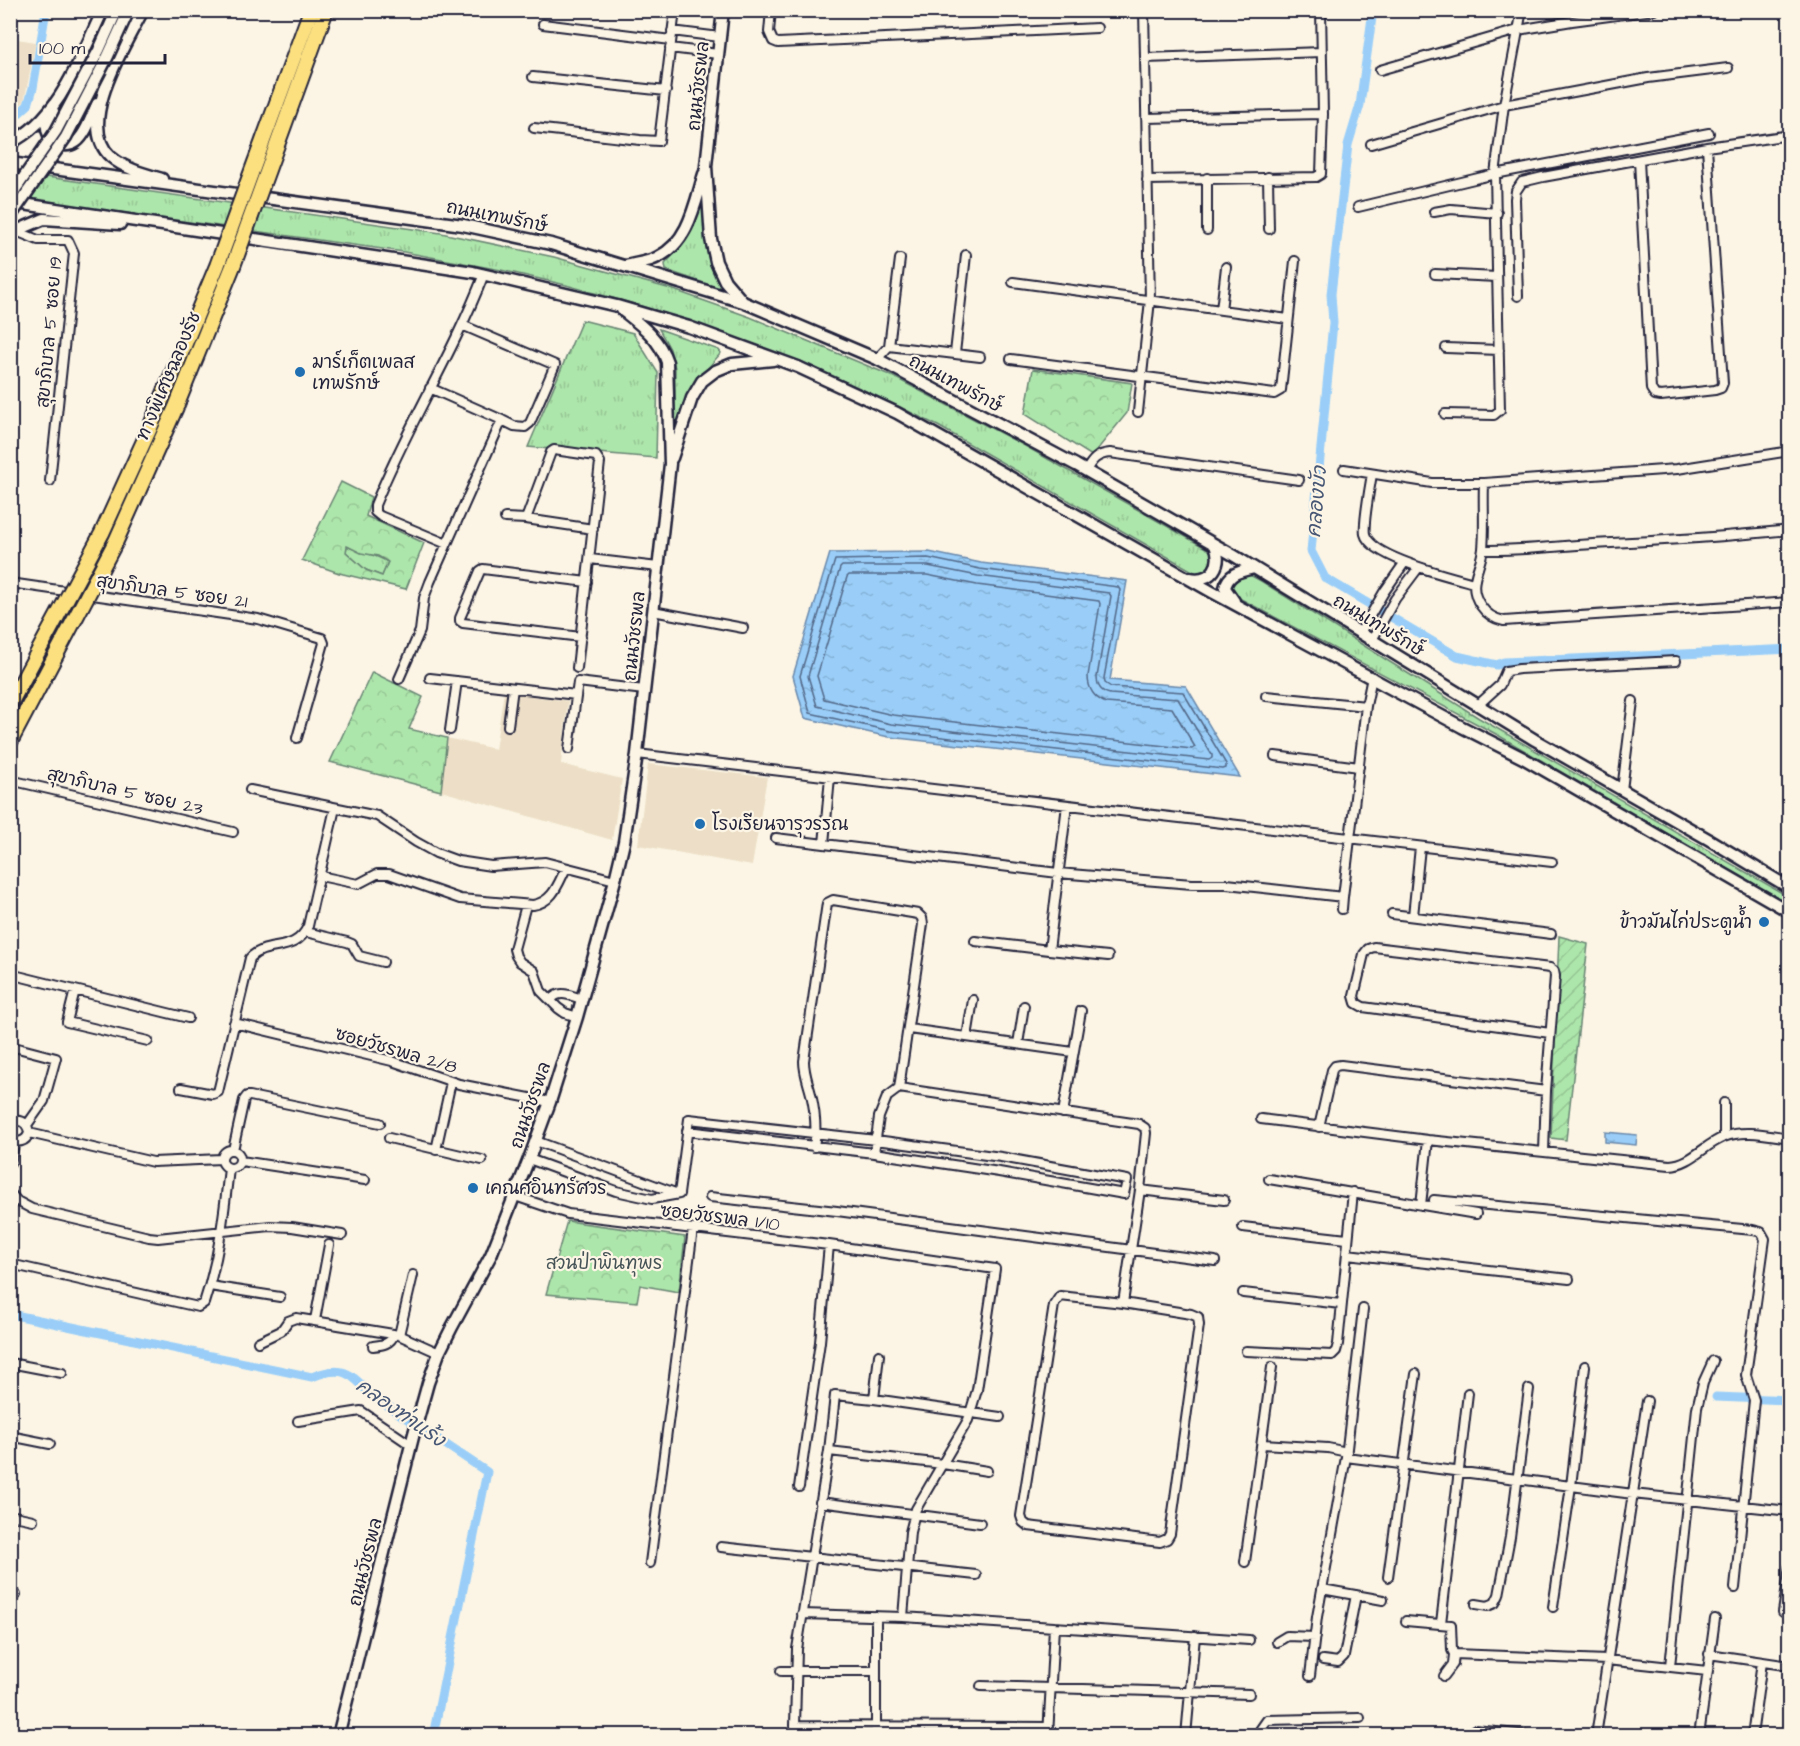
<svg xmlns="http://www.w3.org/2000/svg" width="1800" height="1746" viewBox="0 0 1800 1746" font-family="'Architects Daughter','Playpen Sans Thai',sans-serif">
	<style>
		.built { fill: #eddfc7 }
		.grass { fill: url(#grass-tufts); stroke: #688473; stroke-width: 1.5 }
		.forest { fill: url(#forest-crowns); stroke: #688473; stroke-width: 1.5; fill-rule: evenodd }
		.garden { fill: url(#garden-furrows); stroke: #688473; stroke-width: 1.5 }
		.water { fill: url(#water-ripples); stroke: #6a89ac; stroke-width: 1.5 }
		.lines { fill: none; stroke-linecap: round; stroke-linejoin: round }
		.shore { stroke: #526787; stroke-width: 1.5 }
		.canal { stroke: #9acef8; stroke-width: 9 }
		.street-casing { stroke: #22223b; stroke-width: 12 }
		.secondary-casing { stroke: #22223b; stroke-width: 15 }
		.street { stroke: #fcf5e5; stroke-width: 8 }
		.secondary { stroke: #fcf5e5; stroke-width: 10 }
		.secondary-bridge-casing { stroke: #22223b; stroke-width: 15; stroke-linecap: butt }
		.highway-bridge-casing { stroke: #22223b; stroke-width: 18; stroke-linecap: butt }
		.secondary-bridge { stroke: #fcf5e5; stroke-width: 10 }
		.highway-bridge { stroke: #fce080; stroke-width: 14 }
		.poi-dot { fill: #1f6fb2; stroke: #fcf5e5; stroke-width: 2 }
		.labels { text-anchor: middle; stroke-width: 4.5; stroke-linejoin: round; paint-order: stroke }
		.street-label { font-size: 18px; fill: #22223b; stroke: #fcf5e5 }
		.poi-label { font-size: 18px; fill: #22223b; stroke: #fcf5e5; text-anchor: start }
		.park-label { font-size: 18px; fill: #455357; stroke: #fcf5e5 }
		.water-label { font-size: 20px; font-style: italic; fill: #465674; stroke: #fcf5e5 }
	</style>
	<defs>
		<pattern id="grass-tufts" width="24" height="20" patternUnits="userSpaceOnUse" patternTransform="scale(1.5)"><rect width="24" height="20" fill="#ade6ab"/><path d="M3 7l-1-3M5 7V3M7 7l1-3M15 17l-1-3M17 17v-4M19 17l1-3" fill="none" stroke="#95c594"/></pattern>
		<pattern id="forest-crowns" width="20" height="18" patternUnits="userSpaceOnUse" patternTransform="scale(1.5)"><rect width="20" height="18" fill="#ade6ab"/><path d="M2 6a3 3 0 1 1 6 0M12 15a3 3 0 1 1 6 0" fill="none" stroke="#95c594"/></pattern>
		<pattern id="garden-furrows" width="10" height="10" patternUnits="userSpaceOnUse" patternTransform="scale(1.5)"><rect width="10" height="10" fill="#ade6ab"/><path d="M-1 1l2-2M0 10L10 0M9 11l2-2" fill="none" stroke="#95c594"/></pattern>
		<pattern id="water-ripples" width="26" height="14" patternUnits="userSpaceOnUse" patternTransform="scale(1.5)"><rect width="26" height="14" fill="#9acef8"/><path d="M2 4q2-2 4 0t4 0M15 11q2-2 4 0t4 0" fill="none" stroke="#84b1d6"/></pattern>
	</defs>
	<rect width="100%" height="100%" fill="#fcf5e5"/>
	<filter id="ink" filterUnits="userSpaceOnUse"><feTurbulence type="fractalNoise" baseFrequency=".0167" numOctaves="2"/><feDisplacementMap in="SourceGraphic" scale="12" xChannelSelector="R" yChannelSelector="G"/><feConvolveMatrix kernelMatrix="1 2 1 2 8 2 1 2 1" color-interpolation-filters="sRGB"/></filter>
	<g filter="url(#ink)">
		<path class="built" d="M11 38 36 42 24 102 11 112Z
			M504 692 568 701 561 764 622 779 612 840 441 791 447 738 495 749Z
			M648 764 767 777 752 866 638 845Z"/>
		<path class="grass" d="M11 172 441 233 554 257 671 289 750 317 892 376 1025 446 1211 551C1217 563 1210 575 1196 573L938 426 898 406 853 385 780 355 721 333 641 306 566 285 501 270 404 252 11 197Z
			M702 201 704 205C705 238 704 259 721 289L666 270 665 264 685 242 692 228Z
			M582 320 633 333 658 373 656 458 528 447Z
			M659 329 719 350 721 353 695 383 676 429 675 427V368L670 349Z
			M347 546C361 553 375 554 388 562L382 576 366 570 346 552Z
			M1239 574H1248L1261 581 1479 718 1789 897V904L1496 734 1237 597 1232 590 1231 584Z"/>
		<path class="forest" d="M1033 369 1132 383 1127 413 1092 456 1025 414Z
			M341 482 371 497 366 516 424 543 406 589 339 573 302 560ZM347 546 361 553 378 556 388 562 382 576 366 570 346 552Z
			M372 672 423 697 409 729 447 738 441 791 330 762Z
			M567 1221 685 1237 679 1292 640 1285 637 1302 546 1294Z"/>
		<path class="garden" d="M1559 936 1588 944 1566 1140 1551 1138Z"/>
		<path class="water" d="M929 552 981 563 1127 581 1110 680 1186 686 1240 777 889 737 805 718 793 676 830 553Z
			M1605 1132 1637 1135 1636 1145 1605 1142Z"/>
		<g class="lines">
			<path class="shore" d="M928 558 980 569 1118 587 1120 590 1104 678 1105 683 1111 687 1183 692 1226 764V768L1223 769 890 731 810 713 800 676 835 560Z
				M842 566H928L978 576 1109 593 1111 596 1097 677C1097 686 1101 692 1110 694L1178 699 1212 755V758L1209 760 891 724 817 706 808 676 840 568Z
				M849 575H927L977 585 1099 601 1100 604 1088 676C1088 690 1094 698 1106 703L1172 708 1195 747 1192 749 893 715 824 699 817 676 847 577Z"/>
			<path class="canal" d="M1373 10 1360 105 1348 145 1331 294 1333 323 1311 551 1325 578 1457 656 1497 665 1504 662 1790 649
				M10 121 28 105 33 88 46 10
				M10 1314 312 1377C342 1365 350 1372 370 1394L487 1472 433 1736
				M1716 1397 1790 1400"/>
			<defs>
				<path id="street" d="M771 10 769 32 773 41 778 43 1097 28
					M543 24 671 40
					M672 31 720 37
					M670 48 718 54
					M1145 58 1322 52
					M1380 70 1518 30 1572 21 1654 10
					M533 77 666 91
					M1146 118 1323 114
					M534 128 640 140 659 141 675 10
					M1371 144 1504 105 1648 78 1728 68
					M1639 160 1651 389 1655 395 1661 396 1715 390 1721 388 1723 383 1707 147
					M1268 177 1269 229
					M1207 178V230
					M1147 180 1316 177 1321 174 1323 114 1321 10
					M1358 207 1495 174 1709 133
					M1434 212 1451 209 1497 213
					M16 231 38 240H68L74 253 50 481
					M1435 274 1497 277
					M1013 282 1288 319
					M1518 296 1515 199 1516 191 1522 182 1543 177 1707 147 1790 135
					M1221 310 1226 267
					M462 325 555 365 530 423 525 427 514 426 502 420
					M889 346 900 259
					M1446 348 1499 350
					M955 353 966 255
					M877 359 889 346 980 357
					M1011 359 1274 394 1281 390 1295 261
					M1138 412 1150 300 1144 10
					M1445 414 1494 415 1500 410 1495 174 1504 105 1522 10
					M1344 469 1432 483H1484L1677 469 1790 451
					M1086 471C1092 460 1097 454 1110 453L1299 480
					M1372 474C1370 486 1363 524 1365 534 1371 558 1452 577 1474 583
					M1484 483C1483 505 1485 527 1483 549 1480 571 1466 585 1481 606 1487 615 1494 619 1504 621L1790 602
					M505 518 526 519 593 529
					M526 519 551 452 554 450 596 456 600 462 577 668
					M447 544 380 516 375 512V505C407 426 453 354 484 274
					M1483 550C1519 551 1556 546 1593 544 1658 541 1724 537 1790 530
					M590 559 658 567
					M10 583 258 619 322 638 324 643 297 738
					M653 611 743 628
					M1360 633 1384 592 1405 562
					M581 637 463 623 460 621V618L480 571 483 569 587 582
					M1372 640 1395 599 1419 567
					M430 678 576 695
					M399 679 420 631 424 598 430 582 502 420 430 388
					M1266 696 1366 706 1343 897
					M1478 705 1500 685 1506 671 1519 669 1676 661
					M1366 706 1372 677
					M508 726 513 688
					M450 730 457 681
					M569 749 578 682 644 690
					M637 754 1552 862
					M1275 756 1359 767
					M10 780 233 832
					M250 790 377 816 416 842 436 853 458 861 491 866 545 862 615 880
					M1622 790 1633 701
					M1067 805 1049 950 1108 956
					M776 838 1058 873 1192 884H1227L1343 897 1342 909
					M824 844 830 777
					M320 876 358 884 377 874H389L460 899 533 905C553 902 558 884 566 868
					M526 905 514 949 516 956 520 962 534 971 541 991 558 1008 565 1013 577 1017
					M1392 914 1551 934
					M1413 916 1420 847
					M306 932 347 942 352 944 359 956 383 962
					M975 941 1049 950
					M10 974 188 1018
					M75 990 67 1022 148 1041
					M551 1000C559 989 571 996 582 999
					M234 1023 392 1061 459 1084 550 1102
					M909 1029 1073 1052
					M967 1037 973 1000
					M1018 1044 1024 1006
					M10 1046 56 1058 44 1101 27 1125
					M181 1088 213 1094 218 1092 250 958C267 940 295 955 308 926L335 808
					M899 1088 1139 1124 1145 1128 1146 1133 1140 1190 1123 1303 1060 1296 1054 1305 1021 1516 1023 1522 1028 1526 1160 1542 1167 1539 1170 1534 1199 1325 1198 1317 1191 1314 1123 1303
					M1724 1103V1137
					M1063 1113 1081 1011
					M1261 1119 1428 1140 1670 1165C1691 1164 1704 1145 1724 1137 1744 1129 1768 1135 1790 1138
					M10 1124 16 1121C24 1120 28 1125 29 1133 26 1142 18 1144 10 1138
					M1319 1127 1332 1070 1335 1066 1341 1065 1546 1091
					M29 1133 153 1162 221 1159
					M389 1138 482 1160
					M536 1141 678 1194
					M814 1147C817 1130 815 1111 811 1094 808 1082 804 1073 804 1061L827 903 833 900 918 914 922 918 923 924 899 1088 887 1097 879 1117 874 1153
					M222 1159a9 9 0 1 1 18 0a9 9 0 1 1-18 0Z
					M233 1150 244 1100 247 1096H250L380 1123
					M436 1150 451 1082
					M1544 1152 1546 1091 1555 976 1554 971 1550 968 1374 947 1368 949 1364 954 1354 996 1356 1003 1363 1007 1550 1033
					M529 1159 616 1191 652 1199 679 1194
					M241 1161 365 1180
					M10 1163 15 1141
					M1269 1179 1476 1214
					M1140 1190 1224 1200
					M10 1193 17 1201 32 1209 149 1237 158 1238 270 1226 292 1227 342 1235
					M679 1194 689 1119 876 1140 1001 1157 1127 1180 1124 1194 999 1172 874 1153 687 1131
					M515 1196 568 1214 829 1245 995 1269 977 1390 968 1420 916 1509 910 1532 903 1617
					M710 1197 837 1211 1215 1261
					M1434 1200 1753 1230 1761 1232 1765 1239 1746 1375 1754 1400 1735 1588
					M1421 1205 1428 1140
					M1243 1227 1347 1239
					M1347 1254 1569 1279
					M10 1264 198 1307 204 1303C219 1258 224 1215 229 1168
					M210 1286 280 1297
					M1243 1293 1341 1304
					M315 1320 329 1245
					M399 1335 413 1275
					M258 1342 281 1331 288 1321 296 1318 399 1335 439 1353
					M373 1346C382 1345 391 1344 394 1334
					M1246 1351 1332 1355 1336 1351 1338 1344 1353 1192
					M879 1355 874 1399 1000 1417
					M10 1363 62 1373
					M874 1399 835 1395 829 1451 943 1464 987 1471
					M298 1421 361 1411 411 1445
					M10 1436 50 1444
					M1262 1444 1328 1448 1347 1452
					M829 1451 797 1649 795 1726 1049 1727
					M1346 1457 1633 1494 1790 1511
					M799 1487 820 1342 829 1245
					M820 1502 980 1523
					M10 1515 33 1520
					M721 1547 976 1575
					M1245 1562 1272 1367
					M650 1563 693 1229
					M1388 1577 1416 1374
					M1322 1589 1383 1600
					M10 1594 16 1595
					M1476 1604 1488 1606 1495 1603 1499 1595 1510 1537 1529 1389
					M1553 1607 1571 1486 1585 1366
					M1783 1612 1790 1567
					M802 1614 903 1617 1249 1640
					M876 1616V1736
					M1406 1621 1451 1625 1452 1650 1454 1654 1607 1660 1707 1671
					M1441 1623 1468 1393
					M1277 1642 1287 1636 1315 1637
					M1709 1654 1790 1666
					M1323 1660 1338 1662 1344 1656 1356 1595
					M1670 1666 1697 1408 1703 1383 1713 1361
					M781 1671H876
					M1310 1676 1317 1617 1346 1457 1363 1309
					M1444 1676 1453 1664 1454 1654
					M981 1686 1249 1694
					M1474 1730 1540 1736
					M1048 1736 1054 1627
					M1186 1736 1195 1636
					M1260 1736V1730L1267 1720 1360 1718
					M1596 1736 1647 1401
					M1699 1736 1715 1619
					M1752 1736 1762 1662"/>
				<path id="secondary" d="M143 10C126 44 74 124 111 157 125 169 145 174 162 179
					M723 10 706 166 711 239 716 262 725 281 743 302
					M53 111C51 115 48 120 47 124 45 140 63 151 76 142 86 135 92 115 97 104
					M10 143C60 118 80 58 103 10
					M10 163 463 225 551 244 743 302 877 359 1076 465 1233 555 1535 740 1708 839 1790 888
					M10 202 473 272 617 306 689 327 798 367 897 413 1212 592 1462 727 1523 758 1790 912
					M10 237 16 231 44 219 120 224
					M626 266C637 263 649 262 658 257 689 242 695 203 704 174
					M672 458 692 398 702 381 715 371 732 364 773 360
					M1190 578C1212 582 1223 565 1215 545
					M1234 601 1225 588C1228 573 1241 571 1254 568
					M338 1736 413 1437 428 1383 439 1353 452 1327 491 1255 529 1159 550 1102 577 1017 615 880 624 842 637 754 670 464 667 362C659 338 641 325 622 310"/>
			</defs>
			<use href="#street" class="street-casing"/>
			<use href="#secondary" class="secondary-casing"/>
			<use href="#street" class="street"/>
			<use href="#secondary" class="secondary"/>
			<defs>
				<path id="secondary-bridge" d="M10 197 56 131 99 50 117 10
					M10 217 66 137 108 56 129 10"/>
				<path id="highway-bridge" d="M10 704 102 533 149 430 217 266 311 10
					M10 742 116 541 176 407 233 266 326 10"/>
			</defs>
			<use href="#secondary-bridge" class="secondary-bridge-casing"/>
			<use href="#highway-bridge" class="highway-bridge-casing"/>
			<use href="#secondary-bridge" class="secondary-bridge"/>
			<use href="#highway-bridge" class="highway-bridge"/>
		</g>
	</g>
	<g class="poi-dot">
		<circle cx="300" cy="372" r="6"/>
		<circle cx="700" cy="824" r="6"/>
		<circle cx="1764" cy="922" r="6"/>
		<circle cx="473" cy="1188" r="6"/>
	</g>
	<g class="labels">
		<g class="street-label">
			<text transform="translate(698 86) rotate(-84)" y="6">ถนนวัชรพล</text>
			<text transform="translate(497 216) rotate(11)" y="6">ถนนเทพรักษ์</text>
			<text transform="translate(49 332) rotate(-85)" y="6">สุขาภิบาล 5 ซอย 19</text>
			<text transform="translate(168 376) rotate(-67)" y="6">ทางพิเศษฉลองรัช</text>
			<text transform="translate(956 383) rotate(28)" y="6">ถนนเทพรักษ์</text>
			<text transform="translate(172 591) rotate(8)" y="6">สุขาภิบาล 5 ซอย 21</text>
			<text transform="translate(1379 625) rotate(31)" y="6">ถนนเทพรักษ์</text>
			<text transform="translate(634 636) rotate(-84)" y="6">ถนนวัชรพล</text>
			<text transform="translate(125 791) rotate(13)" y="6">สุขาภิบาล 5 ซอย 23</text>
			<text transform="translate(396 1050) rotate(16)" y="6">ซอยวัชรพล 2/8</text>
			<text transform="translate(530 1105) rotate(-71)" y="6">ถนนวัชรพล</text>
			<text transform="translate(720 1217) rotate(7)" y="6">ซอยวัชรพล 1/10</text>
			<text transform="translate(365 1562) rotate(-76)" y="6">ถนนวัชรพล</text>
		</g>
		<g class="poi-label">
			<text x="312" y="368">มาร์เก็ตเพลส<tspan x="312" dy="21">เทพรักษ์</tspan></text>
			<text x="712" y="830">โรงเรียนจารุวรรณ</text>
			<text x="1752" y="928" text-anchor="end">ข้าวมันไก่ประตูน้ำ</text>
			<text x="485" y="1194">เคณศอินทร์ศวร</text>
		</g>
		<g class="park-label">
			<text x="604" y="1269">สวนป่าพินทุพร</text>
		</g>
		<g class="water-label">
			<text transform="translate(1316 502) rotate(-85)" y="7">คลองบัว</text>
			<text transform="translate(401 1412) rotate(35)" y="7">คลองท่าแร้ง</text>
		</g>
	</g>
	<rect width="1800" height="1746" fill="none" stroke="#fcf5e5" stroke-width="36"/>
	<rect x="18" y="18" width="1764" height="1710" fill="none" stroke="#22223b" stroke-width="2" filter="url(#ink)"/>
	<path d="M30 54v9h135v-9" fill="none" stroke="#22223b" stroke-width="3"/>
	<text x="39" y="54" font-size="18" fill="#22223b" stroke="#fcf5e5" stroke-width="4.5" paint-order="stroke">100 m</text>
</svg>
